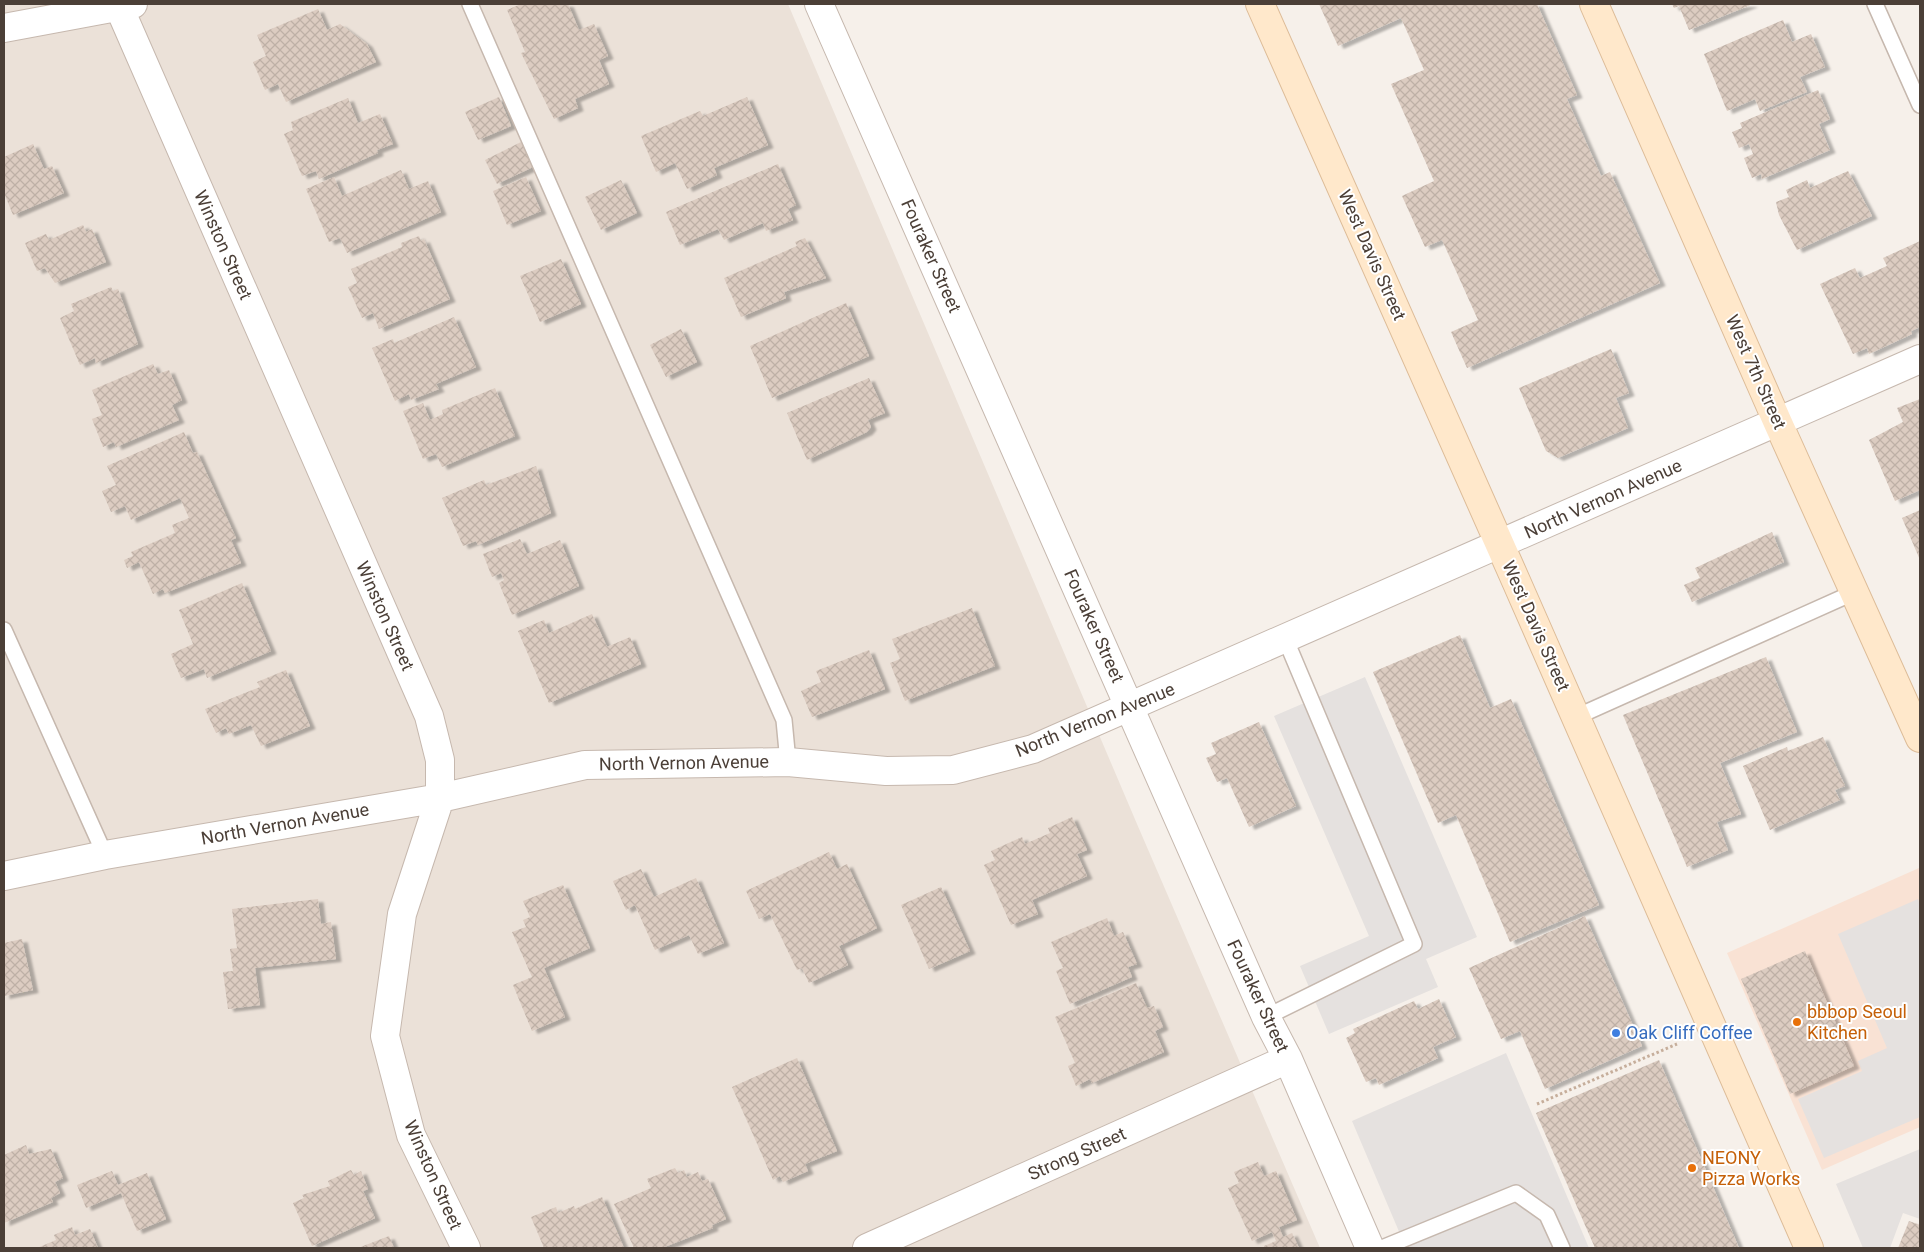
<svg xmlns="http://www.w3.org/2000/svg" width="1924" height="1252" viewBox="0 0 1924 1252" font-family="Roboto,sans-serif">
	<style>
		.residential { fill: #ebe1d8 }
		.commercial { fill: #f9e2d4 }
		.parking { fill: #e5e1df }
		.building { fill: url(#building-cross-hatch); filter: url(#shadow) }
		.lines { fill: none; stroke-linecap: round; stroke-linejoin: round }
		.lane-casing { stroke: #c6b8ae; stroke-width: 18 }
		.street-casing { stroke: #c6b8ae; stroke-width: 30 }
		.secondary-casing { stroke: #ddbc98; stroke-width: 30 }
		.path { stroke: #c6ae9b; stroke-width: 3; stroke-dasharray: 2.5 2.5; stroke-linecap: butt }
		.lane { stroke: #fff; stroke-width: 15 }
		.street { stroke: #fff; stroke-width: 28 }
		.secondary { stroke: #ffe8cb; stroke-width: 28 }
		.food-dot { fill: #e8710a; stroke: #fff; stroke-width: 2 }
		.shop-dot { fill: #3f7fe0; stroke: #fff; stroke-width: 2 }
		.labels { text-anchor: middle; stroke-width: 4; stroke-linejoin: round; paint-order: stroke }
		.street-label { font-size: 18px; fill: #4b3f37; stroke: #fff }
		.food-label { font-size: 18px; fill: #c56008; stroke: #fff; text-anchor: start }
		.shop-label { font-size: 18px; fill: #366cbe; stroke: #fff; text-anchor: start }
	</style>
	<defs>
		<pattern id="building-cross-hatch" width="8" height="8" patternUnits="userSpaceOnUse" patternTransform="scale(1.25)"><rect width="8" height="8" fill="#dcccc1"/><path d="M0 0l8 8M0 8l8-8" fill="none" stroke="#beb0a6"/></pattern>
		<filter id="shadow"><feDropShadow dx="5.5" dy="3" stdDeviation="1" flood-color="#0004"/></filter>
	</defs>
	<rect width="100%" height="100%" fill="#f6f0ea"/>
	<path class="residential" d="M4 4H788L1137 824 1320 1248H4Z"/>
	<path class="commercial" d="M1919 868 1920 1127 1822 1170 1727 953Z"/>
	<path class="parking" d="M1365 677 1477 937 1426 959 1438 987 1329 1034 1300 966 1369 936 1274 716Z
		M1918 899 1920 904V1117L1824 1158 1798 1099 1862 1071 1858 1061 1887 1048 1838 934Z
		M1506 1053 1589 1248H1406L1352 1121Z
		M1920 1149V1219L1903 1213 1890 1248H1863L1836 1184Z"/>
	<path class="building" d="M521 4H568L579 30 594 24 608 56 599 60 609 84 575 99 578 108 554 119 521 53 525 52 507 10Z
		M1319 4H1537L1577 95 1567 99 1601 176 1610 172 1660 283 1467 368 1451 332 1478 320 1442 240 1425 247 1402 196 1434 181 1391 84 1424 70 1401 18 1338 46Z
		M1672 4H1753L1689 30 1679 6 1674 8Z
		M318 9 327 30 340 24 367 44 376 62 286 102 278 84 265 90 253 62 266 56 257 35Z
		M1783 20 1792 42 1811 34 1825 67 1800 77 1807 92 1760 111 1755 99 1727 111 1704 54Z
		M1818 90 1830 119 1819 124 1830 150 1762 179 1761 174 1752 178 1744 158 1753 154 1749 144 1739 148 1732 132 1742 128 1740 123Z
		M499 97 511 126 478 140 465 112Z
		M747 97 768 145 714 168 717 175 687 189 675 163 656 172 641 136 700 111 703 116Z
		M348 98 358 123 380 114 393 144 377 150 378 153 319 179 316 171 302 176 284 134 293 130 291 122Z
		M521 142 533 167 497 184 485 160Z
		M33 144 44 169 52 166 64 193 13 215 4 193V157Z
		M778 164 796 205 788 209 793 220 766 231 763 223 724 240 718 229 680 245 666 212Z
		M401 170 409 189 428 181 441 212 347 253 340 238 329 242 306 189 334 177 342 196Z
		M1848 171 1872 216 1797 250 1779 215 1776 202 1789 197 1786 190 1807 180 1810 188Z
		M526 177 541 211 507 225 493 191Z
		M621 180 637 213 601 230 585 197Z
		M83 225 86 232 92 229 106 262 55 283 45 268 37 271 25 243 46 234 49 240Z
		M419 236 421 241 424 239 450 299 379 329 373 313 362 318 348 287 357 283 351 269 402 247 401 243Z
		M805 238 826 278 784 292 786 298 741 317 724 278 797 246 795 242Z
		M1920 241V327L1911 331 1912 334 1869 354 1867 348 1853 354 1820 284 1855 268 1860 278 1887 266 1883 258Z
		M561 259 581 304 540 322 520 276Z
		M111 287 113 291 118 289 138 344 96 363 95 358 80 365 60 318 74 311 71 304Z
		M846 303 869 356 772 398 750 346Z
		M454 317 476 367 436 384 439 389 411 400 409 394 395 401 372 348 393 339 394 343Z
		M681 329 697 362 666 377 650 345Z
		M1611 349 1629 393 1616 398 1628 428 1558 458 1546 451 1519 388Z
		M153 364 158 374 169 370 182 400 172 405 179 420 116 447 114 442 103 447 92 419 102 415 92 390Z
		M869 378 885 413 868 420 871 427 867 432 807 460 787 413Z
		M495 388 515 436 442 467 436 454 423 459 403 411 423 403 430 420 443 414 442 410Z
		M1920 399V490L1895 501 1869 440 1903 422 1897 408Z
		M184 432 193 453 197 452 236 538 231 540 241 563 165 593 163 589 153 594 139 562 127 568 124 560 133 556 131 552 175 533 172 525 189 518 180 498 131 520 125 506 111 512 102 491 116 485 107 466Z
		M536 466 551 513 478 545 476 541 463 546 442 498 484 480 486 485Z
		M1920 510V560L1902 518Z
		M1772 532 1784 562 1692 602 1684 585 1700 578 1695 568Z
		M520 539 527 554 560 540 579 586 512 615 499 583 504 580 501 573 492 577 483 554Z
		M242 583 271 651 207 678 204 669 181 678 171 654 193 644 179 610Z
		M972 608 995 666 905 701 890 663 900 659 892 639Z
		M592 614 607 647 630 637 641 664 549 703 518 631 544 620 549 633Z
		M1460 635 1490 708 1511 699 1599 905 1510 942 1456 815 1438 823 1373 672Z
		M869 650 885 689 812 717 801 691 821 682 816 671Z
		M1766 657 1797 732 1720 763 1741 814 1717 822 1728 850 1687 867 1623 715Z
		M286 670 310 726 261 746 251 725 229 734 226 728 216 733 205 709 260 687 257 682Z
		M1259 722 1296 806 1249 827 1227 778 1217 782 1206 758 1216 754 1211 743Z
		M1823 737 1845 786 1835 790 1840 800 1770 830 1743 766 1787 747 1788 751Z
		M1072 817 1087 850 1077 854 1087 876 1032 900 1038 914 1011 925 984 865 995 860 991 851 1022 837 1025 844 1050 833 1048 828Z
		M829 852 837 869 847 864 877 928 839 946 848 965 809 983 802 968 797 970 770 914 759 919 746 891Z
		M641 869 654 897 696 878 724 943 698 954 689 935 655 950 635 905 626 910 613 881Z
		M563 885 590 948 544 968 565 1017 532 1031 513 985 532 977 512 932 526 927 523 920 530 917 523 901Z
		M941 887 970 951 929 969 901 905Z
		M318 899 321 924 331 922 336 959 255 968 260 1005 228 1009 223 972 233 971 230 949 237 948 232 909Z
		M1585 916 1642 1046 1545 1089 1520 1031 1501 1039 1469 968Z
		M1107 918 1114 936 1123 932 1137 964 1128 967 1132 977 1070 1004 1056 971 1063 968 1051 942Z
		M22 939 33 990 4 996V943Z
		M1805 951 1854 1066 1790 1094 1741 979Z
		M1136 983 1147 1008 1154 1006 1163 1027 1155 1031 1164 1052 1092 1083 1090 1079 1076 1086 1068 1066 1075 1063 1055 1017Z
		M1439 999 1456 1037 1433 1047 1438 1058 1379 1085 1376 1078 1366 1082 1346 1038 1355 1033 1353 1029 1414 1001 1418 1009Z
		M797 1058 837 1151 805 1164 808 1171 783 1182 780 1176 773 1180 732 1087Z
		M1659 1060 1739 1248H1595L1536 1113Z
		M26 1145 29 1154 51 1149 63 1178 55 1182 60 1193 51 1198 53 1202 4 1223V1155Z
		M1258 1162 1264 1176 1276 1171 1297 1220 1279 1227 1283 1237 1292 1233 1299 1248H1265L1264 1246 1276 1241 1272 1232 1252 1241 1228 1188 1239 1183 1234 1172Z
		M675 1168 678 1173 684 1170 687 1177 698 1172 702 1181 708 1179 726 1219 712 1225 713 1228 662 1248H634L614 1204 651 1188 647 1179Z
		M351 1170 354 1175 361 1171 368 1189 363 1191 375 1218 312 1246 293 1203 304 1198 302 1195 330 1186 328 1181Z
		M112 1171 118 1185 147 1173 166 1219 137 1231 121 1193 86 1208 77 1185Z
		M602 1197 624 1248H544L531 1217 556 1207 558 1213 574 1206 575 1209Z
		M1909 1221 1920 1225V1248H1898Z
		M72 1227 75 1235 90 1229 98 1248H37L56 1240 54 1235Z
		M389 1236 394 1248H358Z"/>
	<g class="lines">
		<defs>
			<path id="lane" d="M470 4 784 720 788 762
				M1875 4 1920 105
				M4 630 105 855
				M1576 717 1855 592
				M1266 1017 1414 944 1285 638
				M1382 1248 1516 1193 1547 1215 1562 1248"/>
			<path id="street" d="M819 4 1266 1017 1288 1059 1370 1248
				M119 7 429 716 440 760V798L402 914 385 1036 411 1135 466 1248
				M4 28 133 4
				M4 876 105 855 440 798 585 765 788 762 886 771 953 770 1033 749 1920 359
				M867 1248 1288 1059"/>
			<path id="secondary" d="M1260 4 1516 581 1809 1248
				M1594 4 1778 423 1920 738"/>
		</defs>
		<use href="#lane" class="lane-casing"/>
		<use href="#street" class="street-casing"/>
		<use href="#secondary" class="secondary-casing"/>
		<path class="path" d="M1537 1104 1677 1044"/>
		<use href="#lane" class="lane"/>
		<use href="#street" class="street"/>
		<use href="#secondary" class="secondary"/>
	</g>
	<g class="food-dot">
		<circle cx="1797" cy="1022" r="5"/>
		<circle cx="1692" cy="1168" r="5"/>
	</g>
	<circle class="shop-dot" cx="1616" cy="1033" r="5"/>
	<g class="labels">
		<g class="street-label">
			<text transform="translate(223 245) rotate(66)" y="6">Winston Street</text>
			<text transform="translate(1372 255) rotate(66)" y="6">West Davis Street</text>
			<text transform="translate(931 256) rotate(66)" y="6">Fouraker Street</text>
			<text transform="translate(1756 372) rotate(66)" y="6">West 7th Street</text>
			<text transform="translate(1603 499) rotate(-24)" y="6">North Vernon Avenue</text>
			<text transform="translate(385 616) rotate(66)" y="6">Winston Street</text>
			<text transform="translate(1094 626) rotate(66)" y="6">Fouraker Street</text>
			<text transform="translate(1536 626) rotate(66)" y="6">West Davis Street</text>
			<text transform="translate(1095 720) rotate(-22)" y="6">North Vernon Avenue</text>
			<text transform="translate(684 763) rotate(-1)" y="6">North Vernon Avenue</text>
			<text transform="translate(285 824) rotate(-10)" y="6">North Vernon Avenue</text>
			<text transform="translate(1258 996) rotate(65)" y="6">Fouraker Street</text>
			<text transform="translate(1077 1154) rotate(-24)" y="6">Strong Street</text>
			<text transform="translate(433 1175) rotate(66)" y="6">Winston Street</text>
		</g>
		<g class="food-label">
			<text x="1807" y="1018">bbbop Seoul<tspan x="1807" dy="21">Kitchen</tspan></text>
			<text x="1702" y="1164">NEONY<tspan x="1702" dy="21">Pizza Works</tspan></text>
		</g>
		<g class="shop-label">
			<text x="1626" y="1039">Oak Cliff Coffee</text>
		</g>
	</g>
	<rect width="1924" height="1252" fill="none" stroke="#4b3f37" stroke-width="10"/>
</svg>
